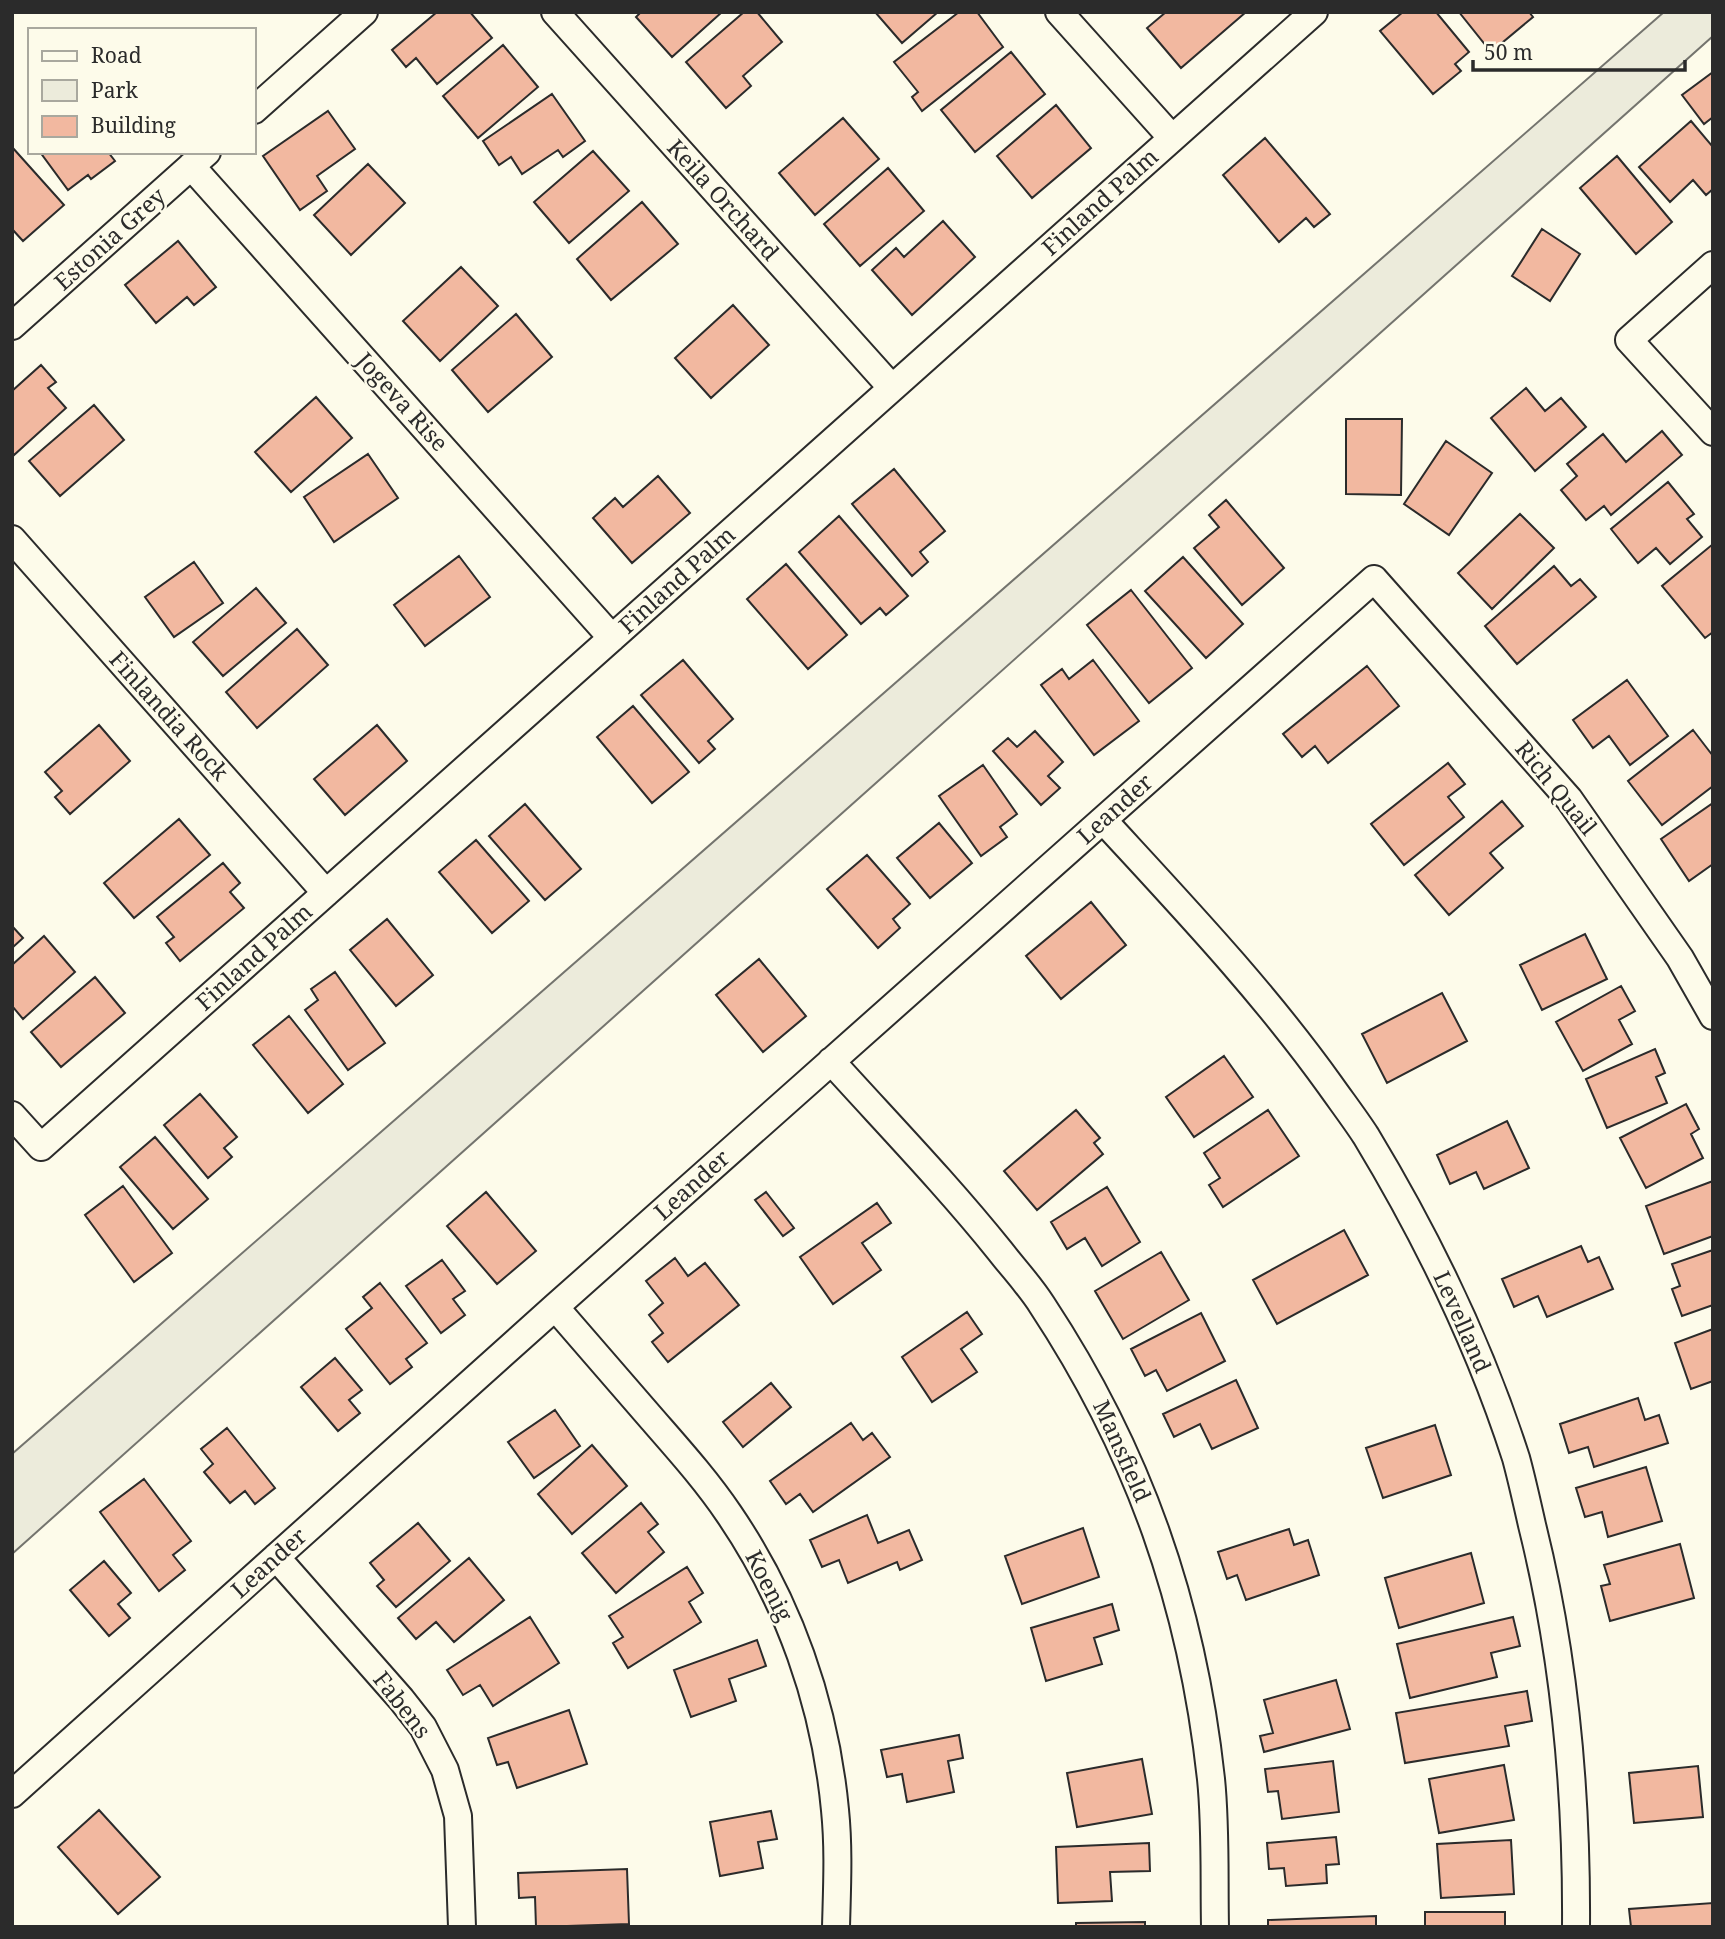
<svg xmlns="http://www.w3.org/2000/svg" width="1725" height="1939" viewBox="0 0 1725 1939" font-family="'Noto Serif',serif">
	<style>
		.green { fill: #ecebdb; stroke: #74746e; stroke-width: 2 }
		.building { fill: #f2b8a0; stroke: #2b2b2b; stroke-width: 2 }
		.lines { fill: none; stroke-linecap: round; stroke-linejoin: round }
		.minor-casing { stroke: #2b2b2b; stroke-width: 30 }
		.minor { stroke: #fdfbea; stroke-width: 26 }
		.labels { text-anchor: middle; stroke-width: 5; stroke-linejoin: round; paint-order: stroke }
		.street-label { font-size: 23px; fill: #2b2b2b; stroke: #fdfbea }
	</style>
	<rect width="100%" height="100%" fill="#fdfbea"/>
	<path class="green" d="M1664 12H1713V36L12 1554V1454Z"/>
	<path class="building" d="M437 12H470L492 38 437 84 416 58 406 67 392 50Z
		M641 12H722L672 57 636 17Z
		M744 12H757L782 42 743 76 751 86 726 108 686 62Z
		M875 12H938L902 43Z
		M959 12H977L1003 47 922 111 912 97 918 92 894 62Z
		M1166 12H1246L1181 68 1147 28Z
		M1403 12H1436L1469 52 1455 64 1461 71 1433 94 1380 31Z
		M1459 12H1529L1533 17 1491 52Z
		M503 45 538 87 478 138 443 96Z
		M1011 52 1045 94 975 152 941 110Z
		M1713 72V117L1704 124 1682 95Z
		M552 94 585 141 563 157 558 150 522 174 511 157 499 165 483 141Z
		M1056 105 1091 148 1032 198 997 156Z
		M328 111 355 149 317 176 327 191 300 210 263 156Z
		M843 118 879 159 815 215 779 173Z
		M1691 121 1713 147V189L1706 195 1693 180 1670 202 1639 167Z
		M1265 138 1330 214 1314 227 1306 218 1279 242 1223 175Z
		M12 147 64 205 23 241 12 229Z
		M593 151 629 191 569 243 534 202Z
		M40 152H108L115 161 91 179 88 175 68 190Z
		M1617 156 1672 222 1636 254 1580 188Z
		M368 164 405 203 351 255 314 215Z
		M888 168 924 211 860 266 824 224Z
		M642 202 678 244 611 300 577 259Z
		M943 221 975 257 912 315 872 270 896 248 904 257Z
		M1542 229 1580 254 1550 301 1512 276Z
		M178 241 216 287 194 305 187 297 156 323 125 285Z
		M461 267 498 306 440 361 403 321Z
		M733 305 769 345 711 398 675 358Z
		M516 314 552 357 488 412 452 370Z
		M41 365 56 382 48 388 66 408 14 455 12 453V391Z
		M1526 388 1545 411 1561 398 1586 427 1535 471 1491 418Z
		M316 397 352 438 291 492 255 452Z
		M94 405 124 440 60 496 29 461Z
		M1346 419H1402L1401 495 1346 494Z
		M1662 431 1682 455 1611 515 1604 506 1586 520 1561 490 1577 476 1567 464 1603 434 1626 462Z
		M1446 441 1492 473 1449 535 1404 504Z
		M368 454 398 498 334 542 304 497Z
		M894 469 945 531 920 552 928 562 912 576 852 504Z
		M658 476 690 513 632 563 593 518 615 498 623 507Z
		M1668 482 1694 514 1687 519 1702 537 1670 564 1656 548 1638 563 1611 529Z
		M1226 500 1284 568 1242 605 1194 548 1219 527 1209 515Z
		M1520 514 1554 548 1492 609 1458 573Z
		M839 516 908 596 886 615 880 608 861 624 799 552Z
		M1713 544V632L1705 638 1662 586Z
		M459 556 490 597 425 646 394 605Z
		M1183 557 1243 624 1206 658 1145 591Z
		M194 562 223 603 174 637 145 597Z
		M786 564 847 635 808 669 747 599Z
		M1554 566 1571 586 1580 579 1596 597 1517 664 1485 626Z
		M256 588 286 623 223 676 193 642Z
		M1131 590 1192 668 1149 703 1087 625Z
		M297 629 328 665 257 728 226 692Z
		M683 660 733 719 708 741 715 749 699 763 641 695Z
		M1093 660 1139 721 1094 755 1041 685 1062 669 1069 679Z
		M1367 666 1399 706 1328 763 1315 746 1302 757 1283 734Z
		M1627 680 1668 736 1630 765 1609 736 1593 748 1573 720Z
		M633 706 689 772 652 803 597 737Z
		M99 725 130 761 70 814 55 797 62 791 45 772Z
		M377 725 407 761 345 815 314 779Z
		M1693 730 1713 756V786L1662 825 1628 781Z
		M1035 731 1063 762 1048 776 1060 788 1041 805 993 751 1008 738 1017 747Z
		M1448 763 1465 784 1448 797 1464 817 1404 865 1371 824Z
		M983 765 1017 814 1000 827 1007 837 981 856 939 796Z
		M1502 801 1523 826 1490 853 1503 868 1449 915 1415 875Z
		M1713 803V864L1689 881 1661 839Z
		M525 804 581 869 545 900 489 836Z
		M179 819 210 855 134 918 104 883Z
		M939 823 972 863 930 898 897 858Z
		M476 840 529 901 492 933 439 872Z
		M867 855 910 904 893 919 900 928 878 948 827 889Z
		M223 863 240 883 230 892 244 908 180 961 166 943 174 937 157 917Z
		M1091 902 1126 945 1061 999 1026 956Z
		M387 919 433 975 396 1006 350 950Z
		M12 926 23 938 12 948Z
		M1585 934 1607 979 1542 1010 1520 965Z
		M44 936 75 972 23 1019 12 1006V965Z
		M759 959 806 1016 763 1052 716 995Z
		M335 972 385 1043 348 1070 305 1010 318 1000 311 989Z
		M95 977 125 1013 61 1067 31 1032Z
		M1621 986 1635 1011 1619 1020 1632 1044 1583 1071 1556 1022Z
		M1442 993 1467 1041 1387 1083 1362 1034Z
		M289 1016 343 1084 308 1113 253 1045Z
		M1655 1049 1665 1073 1656 1077 1667 1103 1607 1128 1586 1079Z
		M1224 1056 1253 1097 1194 1137 1166 1097Z
		M200 1094 237 1137 224 1148 232 1157 208 1178 164 1125Z
		M1686 1104 1699 1129 1691 1134 1703 1158 1646 1188 1620 1138Z
		M1076 1110 1100 1138 1094 1143 1103 1154 1037 1210 1004 1171Z
		M1268 1110 1299 1156 1223 1207 1209 1185 1220 1178 1204 1153Z
		M1507 1121 1529 1168 1484 1189 1476 1172 1450 1184 1437 1155Z
		M155 1137 208 1199 173 1229 120 1167Z
		M1713 1181V1236L1664 1254 1646 1206Z
		M123 1186 172 1253 134 1282 85 1215Z
		M1107 1187 1140 1242 1102 1266 1085 1238 1067 1249 1051 1222Z
		M486 1192 536 1251 497 1284 447 1226Z
		M766 1192 794 1228 783 1236 755 1200Z
		M877 1203 891 1223 862 1243 881 1270 833 1304 800 1257Z
		M1344 1230 1368 1275 1277 1324 1253 1280Z
		M1581 1246 1588 1262 1599 1257 1613 1289 1547 1317 1538 1296 1514 1307 1502 1279Z
		M1713 1250V1305L1682 1316 1672 1289 1680 1286 1672 1264Z
		M1161 1252 1189 1300 1123 1339 1095 1291Z
		M675 1258 688 1276 705 1263 739 1305 668 1362 652 1342 663 1333 649 1315 663 1303 646 1281Z
		M442 1260 465 1291 453 1299 465 1315 441 1333 406 1286Z
		M380 1283 427 1343 406 1359 412 1367 390 1384 346 1329 372 1308 363 1297Z
		M967 1312 982 1334 961 1349 977 1372 932 1402 902 1357Z
		M1201 1313 1225 1361 1167 1391 1156 1370 1145 1376 1131 1349Z
		M1713 1329V1381L1691 1389 1675 1343Z
		M335 1358 362 1390 349 1400 360 1413 338 1431 301 1387Z
		M1236 1380 1258 1428 1212 1449 1200 1424 1174 1437 1163 1414Z
		M771 1383 791 1407 743 1447 723 1422Z
		M1638 1398 1645 1420 1659 1415 1668 1443 1594 1467 1588 1447 1569 1453 1560 1424Z
		M555 1410 580 1446 534 1478 508 1442Z
		M851 1423 863 1440 872 1433 890 1457 813 1512 800 1494 786 1504 770 1481Z
		M1435 1425 1451 1475 1383 1498 1366 1448Z
		M227 1428 275 1488 255 1504 245 1491 230 1503 204 1472 213 1464 201 1449Z
		M592 1445 627 1486 572 1534 538 1494Z
		M1646 1467 1662 1521 1608 1537 1602 1512 1585 1517 1576 1488Z
		M144 1479 191 1541 173 1555 185 1570 159 1591 100 1512Z
		M641 1503 658 1524 648 1532 664 1552 616 1593 582 1553Z
		M867 1515 878 1543 909 1530 922 1560 900 1570 897 1562 848 1583 839 1560 822 1567 810 1540Z
		M418 1523 450 1561 396 1607 377 1586 384 1580 370 1563Z
		M1083 1528 1099 1577 1022 1604 1005 1556Z
		M1289 1529 1294 1545 1308 1540 1319 1575 1246 1600 1237 1575 1227 1579 1218 1552Z
		M1680 1544 1694 1598 1610 1621 1601 1586 1610 1584 1604 1565Z
		M1471 1553 1484 1603 1399 1628 1385 1578Z
		M469 1558 504 1600 454 1642 436 1622 416 1639 398 1618Z
		M104 1561 131 1593 118 1604 130 1618 109 1636 70 1590Z
		M687 1567 703 1593 689 1602 701 1622 628 1668 613 1643 623 1637 609 1616Z
		M1112 1604 1119 1630 1094 1638 1102 1664 1046 1681 1031 1628Z
		M530 1617 559 1663 493 1706 480 1685 463 1695 447 1670Z
		M1513 1617 1520 1646 1491 1653 1497 1677 1410 1698 1397 1644Z
		M757 1640 766 1666 729 1679 736 1701 691 1717 674 1670Z
		M1336 1680 1350 1729 1264 1752 1260 1736 1273 1733 1264 1700Z
		M1527 1691 1532 1721 1505 1726 1509 1746 1405 1763 1396 1713Z
		M569 1710 587 1764 517 1788 508 1762 497 1765 488 1738Z
		M959 1735 963 1758 948 1761 954 1792 907 1802 902 1774 887 1777 881 1750Z
		M1142 1759 1152 1814 1077 1827 1067 1773Z
		M1333 1761 1339 1812 1282 1819 1278 1791 1268 1792 1265 1769Z
		M1504 1765 1514 1820 1439 1833 1429 1779Z
		M1698 1766 1703 1817 1634 1823 1629 1773Z
		M99 1810 160 1877 118 1914 58 1847Z
		M771 1811 777 1839 758 1842 763 1868 720 1876 710 1822Z
		M1336 1837 1339 1864 1326 1865 1327 1883 1286 1886 1284 1868 1269 1869 1267 1843Z
		M1511 1840 1514 1894 1441 1898 1437 1844Z
		M1149 1843 1150 1871 1110 1872 1112 1901 1058 1903 1056 1847Z
		M627 1869 629 1924 536 1927 535 1897 519 1898 518 1873Z
		M1713 1903V1927H1631L1629 1909Z
		M1425 1912H1505V1927H1425Z
		M1376 1916V1927H1268V1920Z
		M1145 1922V1927H1076V1923Z"/>
	<g class="lines">
		<defs>
			<path id="minor" d="M555 12 892 388
				M1059 12 1172 138
				M254 110 364 12
				M191 166 612 638
				M1713 265 1629 340 1713 432
				M12 326 207 152
				M12 539 326 893
				M1103 820C1182 906 1262 990 1330 1085 1342 1102 1355 1119 1366 1136 1427 1237 1480 1346 1516 1458 1522 1480 1527 1503 1532 1525 1565 1657 1577 1791 1576 1927
				M831 1061C888 1124 947 1185 1000 1251 1014 1269 1030 1286 1042 1305 1139 1452 1192 1604 1211 1779 1216 1827 1214 1878 1215 1927
				M12 1115 41 1147 1314 12
				M555 1307C587 1344 620 1382 652 1419 679 1450 706 1480 729 1514 789 1602 825 1704 835 1810 839 1849 837 1888 836 1927
				M276 1557 401 1699 423 1727 445 1770 458 1816 462 1927
				M12 1794 555 1307 1374 579 1569 799 1680 958 1713 1016"/>
		</defs>
		<use href="#minor" class="minor-casing"/>
		<use href="#minor" class="minor"/>
	</g>
	<g class="labels">
		<g class="street-label">
			<text transform="translate(723 200) rotate(48)" y="8">Keila Orchard</text>
			<text transform="translate(1100 202) rotate(-42)" y="8">Finland Palm</text>
			<text transform="translate(110 239) rotate(-42)" y="8">Estonia Grey</text>
			<text transform="translate(402 402) rotate(48)" y="8">Jogeva Rise</text>
			<text transform="translate(677 580) rotate(-42)" y="8">Finland Palm</text>
			<text transform="translate(169 716) rotate(48)" y="8">Finlandia Rock</text>
			<text transform="translate(1556 788) rotate(51)" y="8">Rich Quail</text>
			<text transform="translate(1115 809) rotate(-42)" y="8">Leander</text>
			<text transform="translate(254 957) rotate(-42)" y="8">Finland Palm</text>
			<text transform="translate(692 1185) rotate(-42)" y="8">Leander</text>
			<text transform="translate(1462 1322) rotate(66)" y="8">Levelland</text>
			<text transform="translate(1122 1451) rotate(66)" y="8">Mansfield</text>
			<text transform="translate(269 1563) rotate(-42)" y="8">Leander</text>
			<text transform="translate(769 1586) rotate(63)" y="8">Koenig</text>
			<text transform="translate(402 1705) rotate(52)" y="8">Fabens</text>
		</g>
	</g>
	<rect width="1725" height="1939" fill="none" stroke="#2b2b2b" stroke-width="28"/>
	<rect x="28" y="28" width="228" height="126" fill="#fdfbea" stroke="#a9a89e" stroke-width="2"/>
	<rect x="42" y="51" width="35" height="10" fill="#fdfbea" stroke="#a9a89e" stroke-width="2"/>
	<text x="91" y="63" font-size="21" fill="#2b2b2b">Road</text>
	<rect x="42" y="80" width="35" height="21" fill="#ecebdb" stroke="#a9a89e" stroke-width="2"/>
	<text x="91" y="98" font-size="21" fill="#2b2b2b">Park</text>
	<rect x="42" y="116" width="35" height="21" fill="#f2b8a0" stroke="#a9a89e" stroke-width="2"/>
	<text x="91" y="133" font-size="21" fill="#2b2b2b">Building</text>
	<path d="M1473 60v10h212v-10" fill="none" stroke="#2b2b2b" stroke-width="3.5"/>
	<text x="1484" y="60" font-size="21" fill="#2b2b2b" stroke="#fdfbea" stroke-width="5" paint-order="stroke">50 m</text>
</svg>
